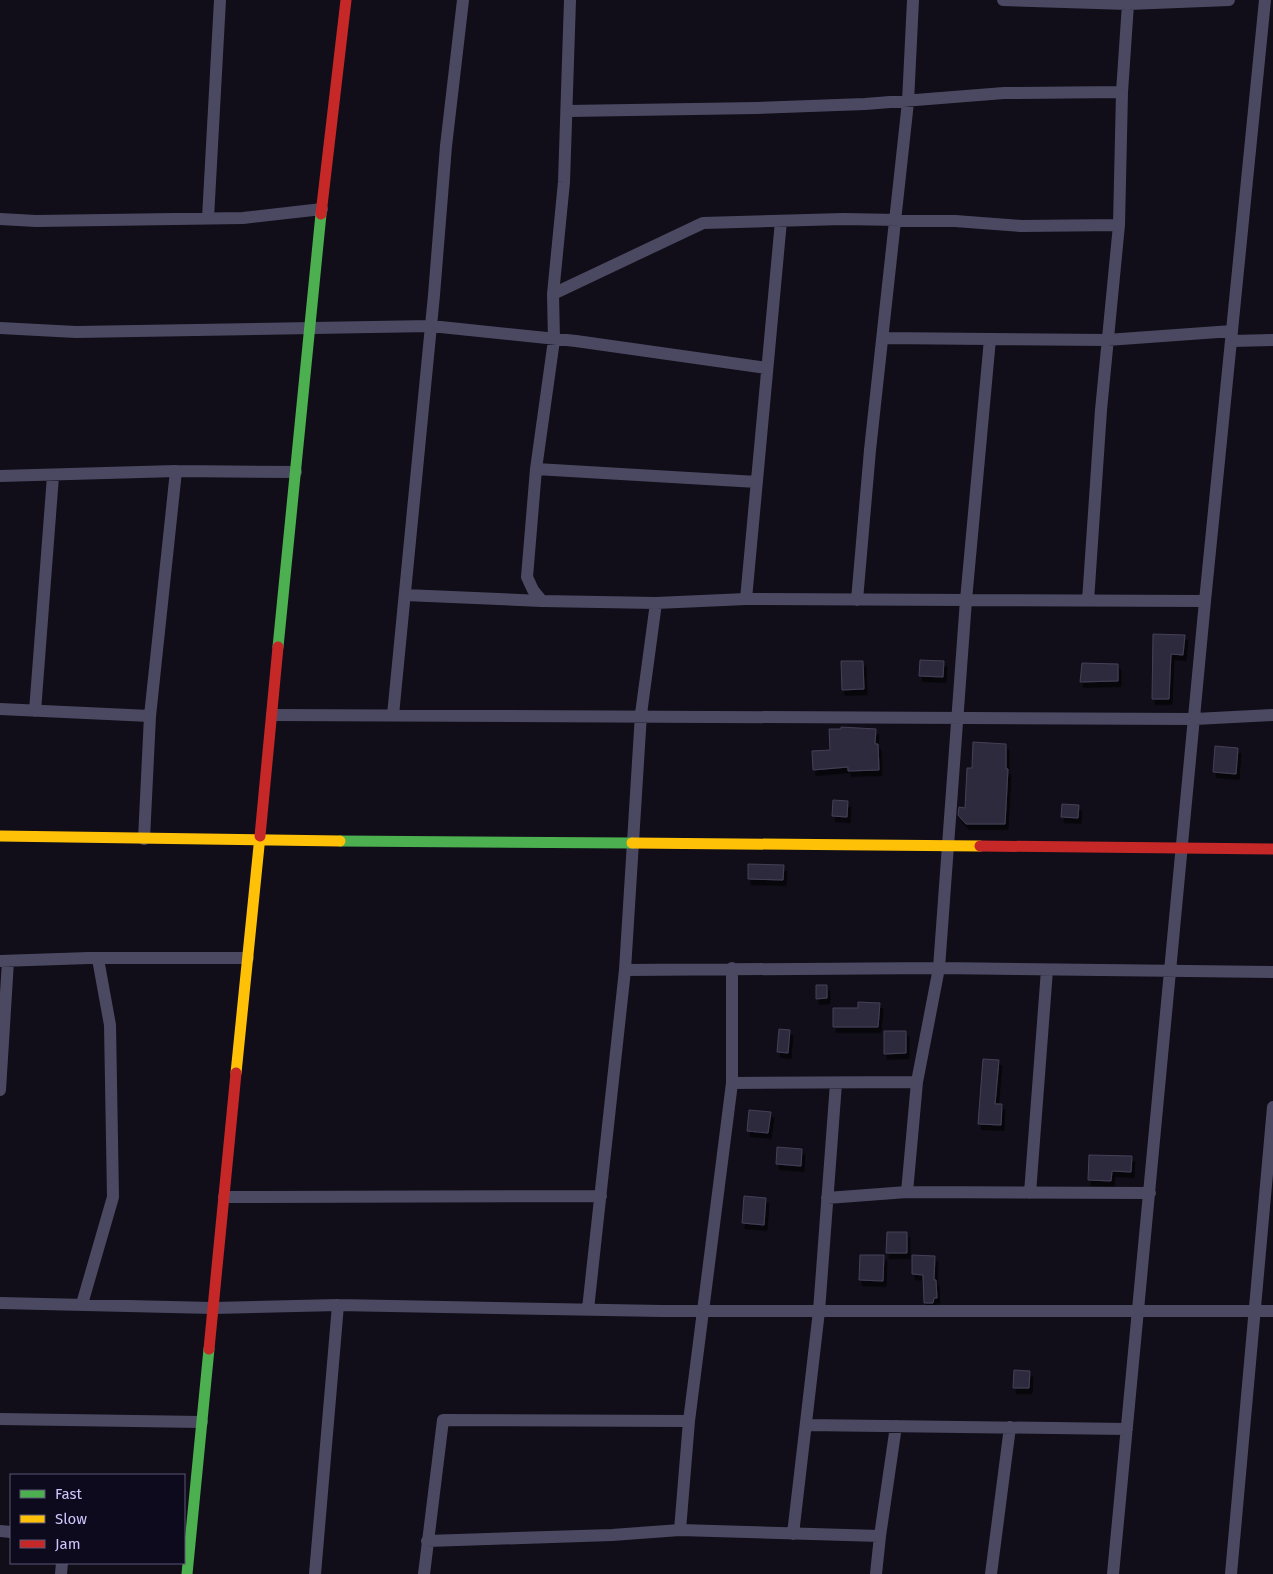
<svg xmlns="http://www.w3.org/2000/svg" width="1273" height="1574" viewBox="0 0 1273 1574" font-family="'Fira Sans',sans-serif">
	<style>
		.building { fill: #2f2b3c; stroke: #444058; filter: url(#shadow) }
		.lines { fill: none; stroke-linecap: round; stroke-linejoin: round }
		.street { stroke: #4b4962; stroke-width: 12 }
		.fast { stroke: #4caf50; stroke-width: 11 }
		.slow { stroke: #ffc107; stroke-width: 11 }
		.jam { stroke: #c62828; stroke-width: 11 }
	</style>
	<defs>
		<filter id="shadow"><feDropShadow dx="3" dy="5.5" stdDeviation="0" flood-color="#0009"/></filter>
	</defs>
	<rect width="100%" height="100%" fill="#110e19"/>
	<path class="building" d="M1153 634 1185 635 1183 655 1171 654 1169 699H1152Z
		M920 660 944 661 943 677 919 676Z
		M841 661H863L864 689 842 690Z
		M1082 663 1118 664V681L1080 682Z
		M841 727 876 729 875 744H878L879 770 848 771V767L813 770 812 751 830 750 829 729H841Z
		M973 742 1006 744V769H1008L1005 824H966L958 815 959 807 965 808 967 768H972Z
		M1215 746 1238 748 1236 774 1213 772Z
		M833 800 848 801 847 817 832 816Z
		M1062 804 1079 805 1078 818 1061 817Z
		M748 864 784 865 783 880 748 879Z
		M816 985H827V998L816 999Z
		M858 1002 880 1003 878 1027H833V1008H858Z
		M779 1029 790 1030 788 1053 777 1052Z
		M884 1031H906V1053L884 1054Z
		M983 1059 999 1060 995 1104H1002L1001 1125 978 1124Z
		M749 1110 771 1112 768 1133 747 1131Z
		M777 1147 802 1149 801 1166 776 1164Z
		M1089 1155 1132 1156 1131 1172 1112 1171 1111 1181 1088 1180Z
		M744 1196 766 1198 764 1225 742 1223Z
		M887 1232H907V1253H886Z
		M860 1255H884L883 1281 859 1280Z
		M912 1255 935 1256 934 1280H936L937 1298H934L933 1303H924L923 1275 912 1274Z
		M1014 1370 1030 1371 1029 1388H1013Z"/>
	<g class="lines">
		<path class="street" d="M1003 0 1128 4 1229 0
			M567 111 757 108 865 104 1004 93 1122 92
			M208 218 220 0
			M0 219 36 221 243 218 322 209
			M553 294 703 223 843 219 955 221 1021 226 1119 225
			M0 328 76 332 431 326 576 341 767 368
			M883 338 1107 340 1232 331
			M1232 341 1273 340
			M536 469 757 482
			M0 476 176 471 296 472
			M405 595 542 601 656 603 746 599 1205 601
			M746 599 781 221
			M857 600 870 450 908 102 913 0
			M542 601 533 590 527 577 536 469 554 340 553 294 564 182 570 0
			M1088 601 1101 410 1119 225 1122 92 1128 4
			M0 709 150 716
			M35 711 53 476
			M272 715 1195 719 1273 715
			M393 715 434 295 446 146 463 0
			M144 839 150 716 176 471
			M0 961 89 958H248
			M625 970 939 968 1273 972
			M732 1083 917 1082
			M0 1090 8 961
			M907 1192 917 1082 939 968 966 600 990 339
			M1030 1193 1047 970
			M224 1197 601 1196
			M827 1198 907 1192 1150 1193
			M0 1303 213 1308 338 1305 662 1311H1273
			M82 1304 113 1197 110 1025 98 959
			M588 1309 625 970 641 714 656 603
			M0 1419 202 1422
			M689 1421 732 1083V968
			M806 1425 1127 1429
			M0 1531 11 1532
			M793 1534 819 1311 836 1083
			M880 1536 896 1426
			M427 1541 612 1535 680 1530 880 1536 876 1574
			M61 1574 62 1563
			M315 1574 338 1305
			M424 1574 443 1420 689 1421 680 1530
			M991 1574 1010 1427
			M1113 1574 1205 601 1265 0
			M1231 1574 1273 1107"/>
		<path class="fast" d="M278 647 321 214
			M340 841 632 843
			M187 1574 209 1349"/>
		<path class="slow" d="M0 836 340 841
			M632 843 980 846
			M236 1073 260 836"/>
		<path class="jam" d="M321 214 346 0
			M260 836 278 647
			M980 846 1273 849
			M209 1349 236 1073"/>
	</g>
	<rect x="10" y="1474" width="175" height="90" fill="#0e0a1d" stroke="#5b5677"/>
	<rect x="20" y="1490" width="25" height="8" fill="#4caf50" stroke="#5b5677"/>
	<text x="55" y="1499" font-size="15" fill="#cec7ff">Fast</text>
	<rect x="20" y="1515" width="25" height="8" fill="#ffc107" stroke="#5b5677"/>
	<text x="55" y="1524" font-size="15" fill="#cec7ff">Slow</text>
	<rect x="20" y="1540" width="25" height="8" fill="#c62828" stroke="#5b5677"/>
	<text x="55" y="1549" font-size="15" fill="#cec7ff">Jam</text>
</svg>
